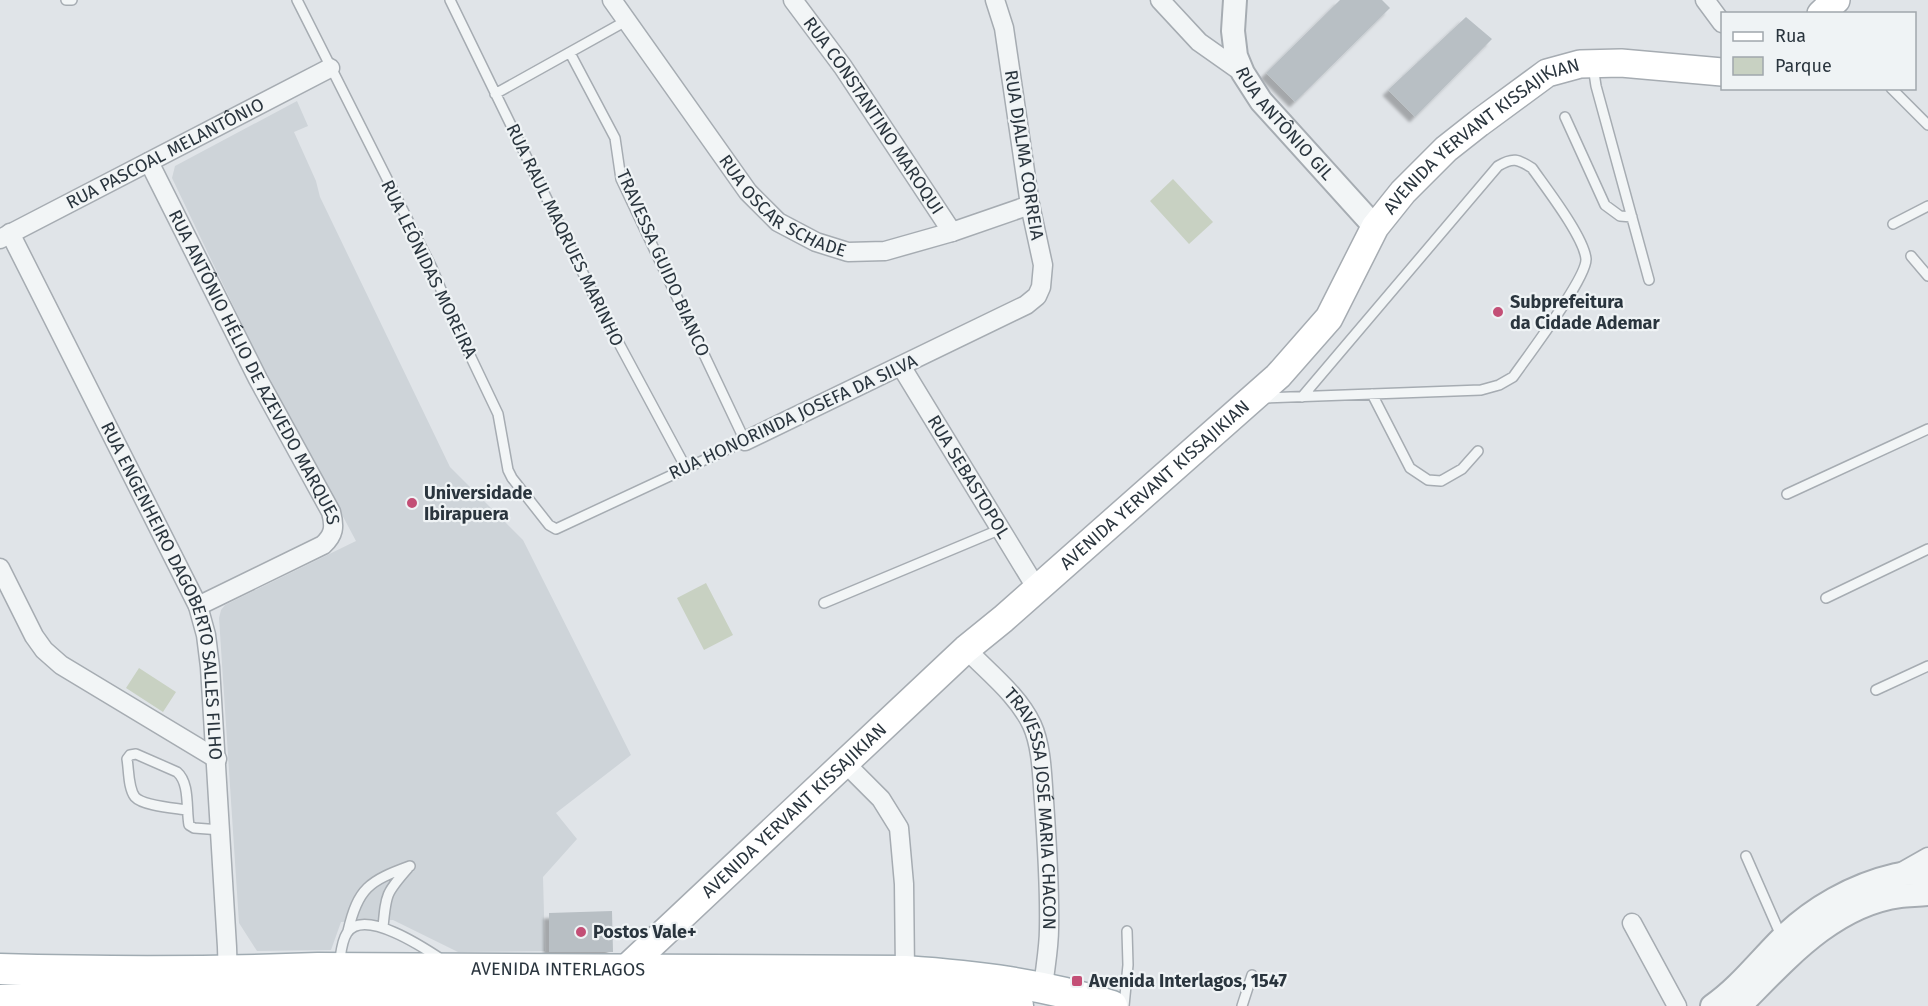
<svg xmlns="http://www.w3.org/2000/svg" width="1928" height="1006" viewBox="0 0 1928 1006" font-family="'Fira Sans',sans-serif">
	<style>
		.built { fill: #ced4d9 }
		.green { fill: #c8d1c2 }
		.building { fill: #b8bfc4; filter: url(#shadow) }
		.lines { fill: none; stroke-linecap: round; stroke-linejoin: round }
		.service-casing { stroke: #a6acb2; stroke-width: 12 }
		.minor-casing { stroke: #a6acb2; stroke-width: 21 }
		.tertiary-casing { stroke: #a6acb2; stroke-width: 26 }
		.secondary-casing { stroke: #a6acb2; stroke-width: 30 }
		.primary-casing { stroke: #a0abb2; stroke-width: 33 }
		.service { stroke: #f2f5f6; stroke-width: 9 }
		.minor { stroke: #f2f5f6; stroke-width: 18 }
		.tertiary { stroke: #f2f5f6; stroke-width: 22 }
		.secondary { stroke: #fff; stroke-width: 27 }
		.primary { stroke: #fff; stroke-width: 30 }
		.poi-dot { fill: #c34f76; stroke: #eff3f5; stroke-width: 2 }
		.labels { text-anchor: middle; stroke-width: 4.5; stroke-linejoin: round; paint-order: stroke }
		.street-label { font-size: 18px; fill: #2a353e; stroke: #eff3f5 }
		.poi-label { font-size: 18px; font-weight: bold; fill: #2a353e; stroke: #eff3f5; text-anchor: start }
	</style>
	<defs>
		<filter id="shadow"><feDropShadow dx="-5.5" dy="5.5" stdDeviation="1.5" flood-color="#0004"/></filter>
	</defs>
	<rect width="100%" height="100%" fill="#e0e4e8"/>
	<path class="built" d="M297 101 308 126 294 132 316 181 320 197 450 467 523 540 631 755 556 813 577 839 543 877 545 951 458 952 393 920 341 922 331 950 257 951 239 923 219 618 221 610 225 605 356 541 253 347 172 178 175 166Z"/>
	<path class="green" d="M1173 179 1213 222 1189 244 1150 201Z
		M706 583 733 635 704 650 677 598Z
		M139 668 176 692 163 712 126 688Z"/>
	<path class="building" d="M1340 0H1382L1390 8 1295 102 1266 73Z
		M1466 17 1492 39 1415 117 1388 90Z
		M612 911 613 952H549V913Z"/>
	<g class="lines">
		<defs>
			<path id="service" d="M66 0H72
				M297 0 432 268 457 328 498 414 508 470 512 478 549 525 556 529 745 441 621 179 615 138 570 53
				M450 0 601 310 686 468
				M1593 66 1596 86 1649 280
				M1891 88 1928 125
				M495 94 626 21
				M1565 117 1605 205 1620 216 1632 217
				M1893 224 1928 206
				M1911 256 1928 276
				M1372 394 1410 468 1428 480 1441 481 1462 469 1478 451
				M1264 398 1481 390 1499 385 1513 377C1527 357 1587 278 1586 259 1584 237 1546 188 1532 168 1518 159 1513 157 1498 166L1302 397
				M1787 494 1928 429
				M1826 598 1928 549
				M824 603 1001 529
				M1876 690 1928 666
				M187 810C175 808 143 806 135 797 128 788 129 770 127 759L130 755 136 754 177 772C190 783 186 809 189 825L194 828 221 830
				M1746 856 1782 938
				M383 927C386 894 386 893 408 868
				M348 931C358 888 369 881 410 866
				M339 965C341 955 341 942 347 933 364 907 426 949 444 961
				M1124 1006 1128 965 1127 931
				M1242 1006 1252 975"/>
			<g id="minor">
				<path id="s1" d="M612 0 748 192 778 222 816 242 848 252 885 251 952 232 1030 205"/>
				<path id="s2" d="M793 0 843 67 952 232"/>
				<path d="M1160 0 1199 42 1243 73"/>
				<path d="M1705 0 1722 23"/>
				<path id="s3" d="M149 162 258 379 331 512C335 527 334 535 323 545L198 606"/>
				<path id="s4" d="M10 233 198 606 206 635 210 667 227 947 228 980"/>
				<path id="s5" d="M0 239 330 68"/>
				<path id="s6" d="M901 366 1037 589"/>
				<path d="M745 441 1026 305 1037 296 1041 287 1043 265 1030 205 1004 28 995 0"/>
				<path d="M0 568 34 636 44 650 61 665 217 759"/>
				<path id="s7" d="M966 649C988 672 1018 695 1032 725 1042 747 1042 777 1044 801 1047 844 1050 886 1049 929 1049 948 1045 968 1043 988"/>
				<path d="M845 763 881 799 899 828 904 884 905 971"/>
				<path d="M1898 874 1928 857"/>
				<path d="M1632 923 1677 1006"/>
			</g>
			<g id="tertiary">
				<path id="s8" d="M1235 0 1233 31 1236 56 1243 73 1261 101 1375 227"/>
				<path d="M1712 1006C1738 988 1758 962 1781 939 1812 908 1853 885 1896 875 1906 873 1918 874 1928 874"/>
				<path d="M1740 1006C1786 960 1833 905 1900 896 1909 895 1919 895 1928 894"/>
			</g>
			<g id="secondary">
				<path d="M1821 14 1836 0"/>
				<path id="s9" d="M615 979 966 649 1003 619 1278 376 1329 318 1375 227 1403 192 1446 149 1479 123 1547 73 1580 64 1621 63 1722 72"/>
			</g>
			<g id="primary">
				<path id="s10" d="M0 969C106 972 212 972 318 968L905 971C975 976 1045 984 1112 1006"/>
				<path d="M0 1000 177 992 719 994 961 996 1018 1006"/>
			</g>
		</defs>
		<use href="#service" class="service-casing"/>
		<use href="#minor" class="minor-casing"/>
		<use href="#tertiary" class="tertiary-casing"/>
		<use href="#secondary" class="secondary-casing"/>
		<use href="#primary" class="primary-casing"/>
		<use href="#service" class="service"/>
		<use href="#minor" class="minor"/>
		<use href="#tertiary" class="tertiary"/>
		<use href="#secondary" class="secondary"/>
		<use href="#primary" class="primary"/>
	</g>
	<g class="poi-dot">
		<circle cx="1498" cy="312" r="6"/>
		<circle cx="412" cy="503" r="6"/>
		<circle cx="581" cy="932" r="6"/>
		<rect x="1071" y="975" width="12" height="12" rx="3"/>
	</g>
	<g class="labels">
		<g class="street-label">
			<text dy="6" stroke="none"><textPath href="#s2" startOffset="141">RUA CONSTANTINO MAROQUI</textPath></text>
			<text dy="6" stroke="none"><textPath href="#s8" startOffset="140">RUA ANTÔNIO GIL</textPath></text>
			<text dy="6" stroke="none"><textPath href="#s9" startOffset="1218">AVENIDA YERVANT KISSAJIKIAN</textPath></text>
			<text dy="6" stroke="none"><textPath href="#s5" startOffset="186">RUA PASCOAL MELANTÔNIO</textPath></text>
			<text transform="translate(1024 155) rotate(81)" y="6">RUA DJALMA CORREIA</text>
			<text dy="6" stroke="none"><textPath href="#s1" startOffset="272">RUA OSCAR SCHADE</textPath></text>
			<text transform="translate(565 235) rotate(64)" y="6">RUA RAUL MAQRUES MARINHO</text>
			<text transform="translate(663 263) rotate(66)" y="6">TRAVESSA GUIDO BIANCO</text>
			<text transform="translate(429 269) rotate(64)" y="6">RUA LEÔNIDAS MOREIRA</text>
			<text dy="6" stroke="none"><textPath href="#s3" startOffset="231">RUA ANTÔNIO HÉLIO DE AZEVEDO MARQUES</textPath></text>
			<text transform="translate(793 417) rotate(-25)" y="6">RUA HONORINDA JOSEFA DA SILVA</text>
			<text dy="6" stroke="none"><textPath href="#s6" startOffset="130">RUA SEBASTOPOL</textPath></text>
			<text dy="6" stroke="none"><textPath href="#s9" startOffset="732">AVENIDA YERVANT KISSAJIKIAN</textPath></text>
			<text dy="6" stroke="none"><textPath href="#s4" startOffset="393">RUA ENGENHEIRO DAGOBERTO SALLES FILHO</textPath></text>
			<text dy="6" stroke="none"><textPath href="#s9" startOffset="246">AVENIDA YERVANT KISSAJIKIAN</textPath></text>
			<text dy="6" stroke="none"><textPath href="#s7" startOffset="183">TRAVESSA JOSÉ MARIA CHACON</textPath></text>
			<text dy="6" stroke="none"><textPath href="#s10" startOffset="558">AVENIDA INTERLAGOS</textPath></text>
		</g>
		<g class="poi-label">
			<text x="1510" y="308">Subprefeitura<tspan x="1510" dy="21">da Cidade Ademar</tspan></text>
			<text x="424" y="499">Universidade<tspan x="424" dy="21">Ibirapuera</tspan></text>
			<text x="593" y="938">Postos Vale+</text>
			<text x="1089" y="987">Avenida Interlagos, 1547</text>
		</g>
	</g>
	<rect x="1721" y="12" width="195" height="78" fill="#eff3f5" stroke="#a0a7ac" stroke-width="1.5"/>
	<rect x="1733" y="32" width="30" height="9" fill="#ffffff" stroke="#a0a7ac" stroke-width="1.5"/>
	<text x="1775" y="42" font-size="18" fill="#2a353e">Rua</text>
	<rect x="1733" y="57" width="30" height="18" fill="#c8d1c2" stroke="#a0a7ac" stroke-width="1.5"/>
	<text x="1775" y="72" font-size="18" fill="#2a353e">Parque</text>
</svg>
